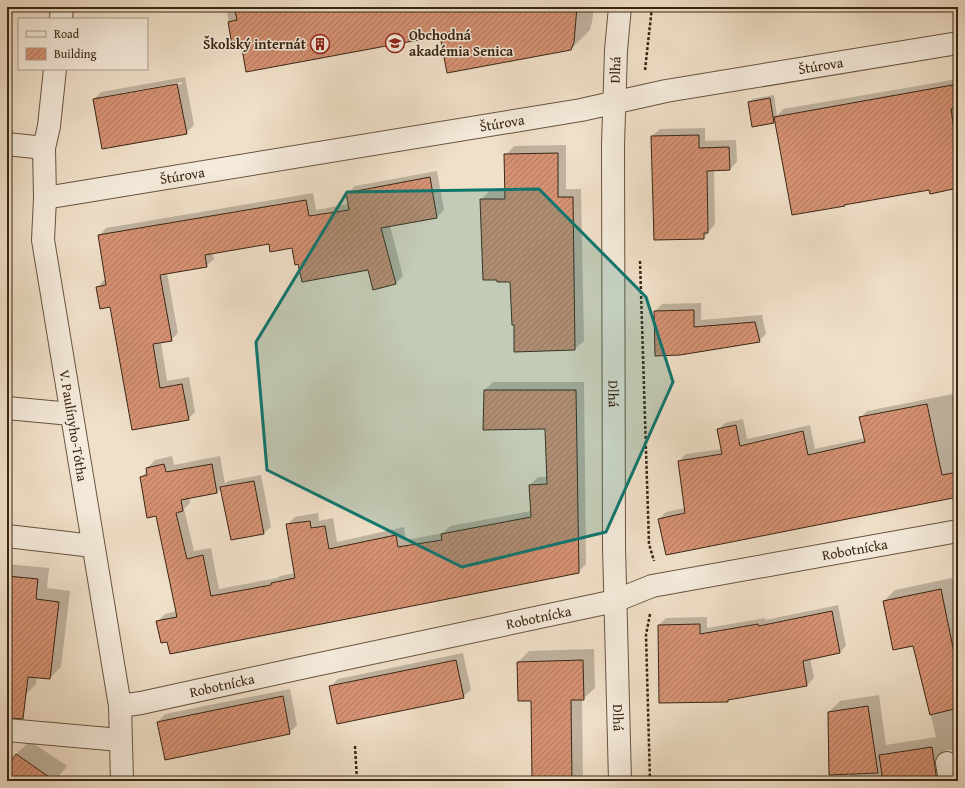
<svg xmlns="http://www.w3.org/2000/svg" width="965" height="788" viewBox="0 0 965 788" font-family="'Gentium Book Plus',serif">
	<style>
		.shadow { fill: #0003; fill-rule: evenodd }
		.building { fill: url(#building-hatch); stroke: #392613 }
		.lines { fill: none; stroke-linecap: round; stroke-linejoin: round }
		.minor-casing { stroke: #675440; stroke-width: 24 }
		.path { stroke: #392613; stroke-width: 2.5; stroke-dasharray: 3 2; stroke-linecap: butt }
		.minor { stroke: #f5ebdc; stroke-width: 22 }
		.marked { fill: #0f766e; fill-opacity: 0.2; stroke: #0f766e; stroke-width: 3; stroke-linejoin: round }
		.labels { text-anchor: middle; stroke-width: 3; stroke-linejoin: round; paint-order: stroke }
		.poi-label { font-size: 14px; font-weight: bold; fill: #392613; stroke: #f5ebdc; text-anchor: start }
		.street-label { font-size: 14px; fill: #392613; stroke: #f5ebdc }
	</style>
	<defs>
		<pattern id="building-hatch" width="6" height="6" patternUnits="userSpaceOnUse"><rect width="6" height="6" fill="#d69274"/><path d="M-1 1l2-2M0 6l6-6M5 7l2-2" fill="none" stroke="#af775e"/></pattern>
	</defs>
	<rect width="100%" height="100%" fill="#f0e0c9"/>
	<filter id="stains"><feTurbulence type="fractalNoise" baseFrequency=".005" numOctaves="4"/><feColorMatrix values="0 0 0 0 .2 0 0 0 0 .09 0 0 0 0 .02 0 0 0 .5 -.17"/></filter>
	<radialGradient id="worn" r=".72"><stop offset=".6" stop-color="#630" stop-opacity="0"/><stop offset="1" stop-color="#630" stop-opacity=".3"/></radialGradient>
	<path class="shadow" d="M226 7H594L592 22 590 30 571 49 441 35 242 42 233 44Z
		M185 77 194 125 186 133 94 99 101 92ZM182 82V84L101 99V97Z
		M958 79V187L930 189 846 203 844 205 793 214 776 120 774 122 753 126 749 102 752 99 774 95 777 116 783 109Z
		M705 128V141L736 140 737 162 730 169 714 170 715 224 703 238 652 136 660 129Z
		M566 145V189H581L584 341 575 349 515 351V324L511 281 481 200 489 191H506V155L514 146Z
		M437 171 444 210 437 217 390 226 403 276 396 283 373 289 368 269 299 263 292 247 270 243 212 252 214 259 206 266 167 273 178 333 171 340 161 342 167 381 189 377 195 412 188 419 133 428 111 306 97 288 104 280H107L99 236 106 228 313 193 316 210 349 204 348 193 355 186Z
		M701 303V320L762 315 766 334 759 341 680 354 655 311 662 304Z
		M493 382H584L586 564 578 572 168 641 157 622 165 614 177 611 157 515 142 477 147 471V468L155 460 172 456 174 465 220 456 225 484 228 481 261 475 271 527 264 533 231 539 221 488 217 493 189 497 190 503 184 509 194 551 211 548 219 589 277 578 280 576 295 573 287 525 295 517 318 513 319 521 333 518 337 542 404 527 406 540 443 533 450 526 531 511 530 485 538 477H548L546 428 485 390Z
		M958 393V496L659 519 666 512 685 508 679 461 686 454 722 449 718 430 725 423 743 419 747 439 810 425 815 449 865 438 860 418 867 411Z
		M7 564 49 568 47 588 70 591 61 667 50 678 37 677 36 684 25 695 7 693Z
		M952 578 958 608V755L951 750H946L945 753 956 781H850V773L829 712 840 701 879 695 886 745 936 737 914 644 884 601 895 590Z
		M838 605 846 646 840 652 810 658 814 678 807 685 731 698 728 701 659 625 666 618 707 617V628L765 618V620Z
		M594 649 595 688 583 699H582L583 781H533L532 700H519L518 662 529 651Z
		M463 653 471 690 463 697 330 687 338 679Z
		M290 689 297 725 289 733 158 722 165 714Z
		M30 741 67 766 56 780 57 781H7V768L16 754Z"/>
	<path class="building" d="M234 7H577L574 42 571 50 447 73 440 36 246 72 241 43 232 45 228 22 237 20Z
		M177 84 187 134 102 149 93 99Z
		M958 84V108L951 109 958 156V188L930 194 929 190 844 205 845 206 792 215 774 117Z
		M770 98 774 123 752 127 748 102Z
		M699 135V148L729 147 730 170 707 171 708 233H704V239L654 240 651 136Z
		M558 153V197H573L575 350 514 352V325H512L510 282H497V280H483L480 199H505L504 154Z
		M430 177 437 218 381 228 396 284 373 290 368 270 302 282 298 264 295 265 292 248 270 252 269 244 205 255 207 267 160 275 172 341 153 344 160 388 182 384 189 420 132 430 110 307 100 309 96 287 106 285 98 235 306 200 309 216 349 210 346 193Z
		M694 310V327L755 322 760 342 680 355 655 356 654 311Z
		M484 390H576L579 573 170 654 167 642 161 643 156 621 177 617 156 516 147 518 140 477 147 475 146 468 164 464 166 472 212 464 217 493 181 500 183 511 176 513 187 559 203 555 211 596 271 585V583L295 578 286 524 310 521 311 528 325 526 329 549 396 535 398 547 442 540 441 534 531 517 529 485 547 484 545 429 483 430Z
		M927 404 942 475 958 472V497L666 555 658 519 685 513 678 461 722 454 717 429 736 425 740 446 803 431 808 455 865 442 859 417Z
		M254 481 264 534 231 540 220 487Z
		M7 576 38 579 36 599 59 602 50 679 28 677 23 719 7 718Z
		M941 589 958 672V708L930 715 913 646 893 650 883 601Z
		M832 611 840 653 803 661 807 686 728 700V702L659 703 658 625 700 624V634L758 624 759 626Z
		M456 660 464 698 337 724 329 686Z
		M583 660 584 700H571L572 781H532L531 701H518L517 662Z
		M283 696 290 734 165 760 157 722Z
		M868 706 878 773 829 775 828 712Z
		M932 747 937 781H883L879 755Z
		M16 754 55 781H7V766Z"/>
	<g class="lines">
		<defs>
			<g id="minor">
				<path id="s1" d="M620 7 616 50 613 145 614 547 620 781"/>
				<path d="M61 19 62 7"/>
				<path id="s2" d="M55 69 49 126 44 148 45 198 43 240 120 706 122 781"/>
				<path d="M7 144 44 148"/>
				<path id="s3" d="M45 198 581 110 666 91 958 43"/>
				<path d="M7 408 71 414"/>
				<path d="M7 536 93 546"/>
				<path id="s4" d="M120 706 141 703 301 668 615 601 652 586 958 531"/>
				<path d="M7 730 120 740"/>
				<path d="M947 763 950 781"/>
			</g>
		</defs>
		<use href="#minor" class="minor-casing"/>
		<path class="path" d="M645 70 652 7
			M640 261 649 544 654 561
			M650 614 646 635 650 781
			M355 746 357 781"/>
		<use href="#minor" class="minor"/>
	</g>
	<path class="marked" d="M539 189 646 297 673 382 606 532 462 567 267 470 256 342 347 192Z"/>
	<defs>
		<symbol id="school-ring" viewBox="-11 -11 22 22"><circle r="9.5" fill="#f5ebdc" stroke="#8f2418" stroke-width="1.5"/><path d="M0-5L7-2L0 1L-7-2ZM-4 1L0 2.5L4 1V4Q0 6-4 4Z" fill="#8f2418"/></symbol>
		<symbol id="building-ring" viewBox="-11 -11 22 22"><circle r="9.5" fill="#f5ebdc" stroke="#8f2418" stroke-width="1.5"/><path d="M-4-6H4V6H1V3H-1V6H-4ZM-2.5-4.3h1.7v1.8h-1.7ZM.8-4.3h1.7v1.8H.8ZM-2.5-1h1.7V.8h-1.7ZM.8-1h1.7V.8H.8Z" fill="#8f2418"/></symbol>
	</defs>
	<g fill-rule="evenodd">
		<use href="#school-ring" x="384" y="32" width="22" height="22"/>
		<use href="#building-ring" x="309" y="33" width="22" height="22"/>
	</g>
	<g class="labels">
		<g class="poi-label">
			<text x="409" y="40">Obchodná<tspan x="409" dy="16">akadémia Senica</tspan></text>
			<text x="306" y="49" text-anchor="end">Školský internát</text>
		</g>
		<g class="street-label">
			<text dy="5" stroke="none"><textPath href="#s3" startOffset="787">Štúrova</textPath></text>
			<text transform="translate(615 70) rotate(-88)" y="5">Dlhá</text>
			<text dy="5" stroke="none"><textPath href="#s3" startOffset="463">Štúrova</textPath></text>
			<text dy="5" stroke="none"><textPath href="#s3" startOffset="139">Štúrova</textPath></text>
			<text dy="5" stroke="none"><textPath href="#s1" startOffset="387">Dlhá</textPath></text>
			<text dy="5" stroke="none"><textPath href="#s2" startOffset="360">V. Paulínyho-Tótha</textPath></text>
			<text dy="5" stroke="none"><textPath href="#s4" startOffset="752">Robotnícka</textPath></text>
			<text dy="5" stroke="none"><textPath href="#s4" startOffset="428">Robotnícka</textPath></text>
			<text dy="5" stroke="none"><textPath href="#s4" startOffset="104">Robotnícka</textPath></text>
			<text dy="5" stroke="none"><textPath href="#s1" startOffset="711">Dlhá</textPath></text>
		</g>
	</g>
	<rect width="965" height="788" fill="none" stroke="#f0e0c9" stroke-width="24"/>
	<rect x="8" y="8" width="949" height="772" fill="none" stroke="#392613" stroke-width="2"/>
	<rect x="12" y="12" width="941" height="764" fill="none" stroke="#392613"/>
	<rect x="18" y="18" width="130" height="52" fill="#f5ebdc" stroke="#aa9c8c"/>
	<rect x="26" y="31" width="20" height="6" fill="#f5ebdc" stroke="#aa9c8c"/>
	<text x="54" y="38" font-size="12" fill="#392613">Road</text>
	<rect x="26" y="48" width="20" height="12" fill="url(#building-hatch)" stroke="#aa9c8c"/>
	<text x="54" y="58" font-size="12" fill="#392613">Building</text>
	<rect width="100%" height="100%" filter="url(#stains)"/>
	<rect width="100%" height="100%" fill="url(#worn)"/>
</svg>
